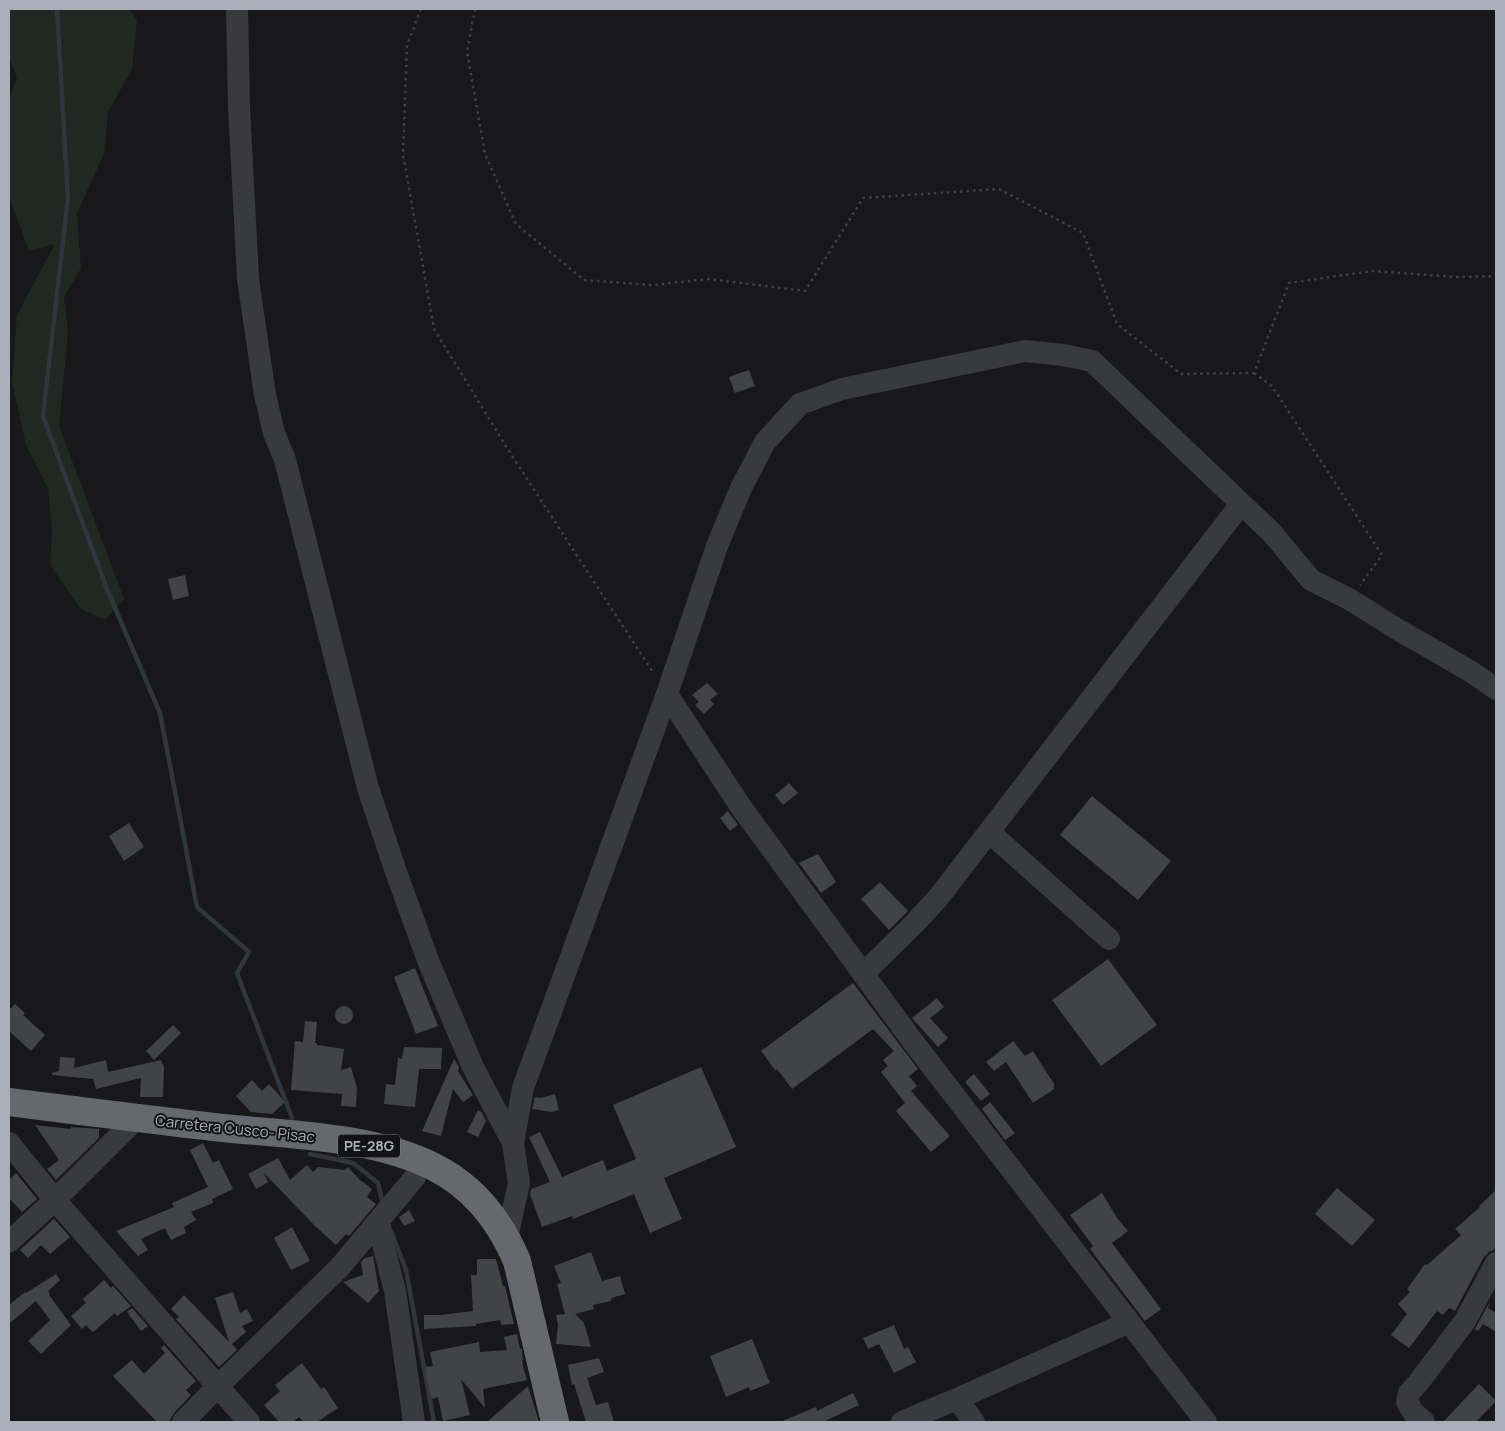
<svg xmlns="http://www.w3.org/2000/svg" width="1505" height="1431" viewBox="0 0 1505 1431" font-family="Manrope,sans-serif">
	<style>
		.green { fill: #202821 }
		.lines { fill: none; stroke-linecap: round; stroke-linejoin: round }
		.stream { stroke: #2f363d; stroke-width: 4.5 }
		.building { fill: #424347 }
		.path { stroke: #3f4146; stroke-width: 2.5; stroke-dasharray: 2.5 4; stroke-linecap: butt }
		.minor { stroke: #393a3f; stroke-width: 22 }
		.highway { stroke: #66686f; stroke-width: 28 }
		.labels { text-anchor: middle; stroke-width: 4; stroke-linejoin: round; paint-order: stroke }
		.shield { fill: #131315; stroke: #7d8088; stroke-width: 1 }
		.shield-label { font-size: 14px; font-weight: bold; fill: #abafb9 }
		.street-label { font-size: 15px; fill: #abafb9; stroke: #131315 }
	</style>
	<rect width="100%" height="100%" fill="#18181a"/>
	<path class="green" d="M9 9H129L137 20 132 69 108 112 104 154 77 213 81 268 64 297 68 331 59 426 124 599 105 620 81 609 50 565 52 532 48 488 26 445 12 382 17 315 55 244 29 251 12 204 9 201V98L17 78 9 57Z"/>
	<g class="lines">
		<path class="stream" d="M57 9 68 198 43 416 107 589 160 713 197 907 249 952 237 973 292 1118
			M310 1154 353 1163 378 1183 383 1205
			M391 1231 406 1270 434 1422"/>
	</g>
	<path class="building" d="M749 370 755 386 735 393 729 377Z
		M185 575 189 596 173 600 168 579Z
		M707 683 718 694 710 700 714 704 704 714 695 705 699 702 692 695Z
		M789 783 798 793 783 805 775 795Z
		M1092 796 1171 861 1138 900 1060 835Z
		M728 811 738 825 730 831 720 818Z
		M129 823 144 847 124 861 109 836Z
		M818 854 836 882 821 893 799 863Z
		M880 882 908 911 889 930 861 899Z
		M1108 959 1157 1025 1101 1066 1052 1000Z
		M415 968 438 1026 416 1034 394 977Z
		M853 983 918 1069 909 1076 917 1086 911 1091 950 1136 931 1152 896 1111 905 1103 881 1072 888 1066 883 1060 894 1051 873 1029 792 1089 777 1069 775 1070 761 1051Z
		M937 998 944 1007 930 1018 948 1038 938 1047 912 1018Z
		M15 1004 25 1013 23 1015 45 1035 31 1051 9 1031V1010Z
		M335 1015a9 9 0 1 1 18 0a9 9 0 1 1-18 0Z
		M305 1021 317 1022 315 1043H317V1045L344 1049 341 1070 351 1067 357 1088 356 1107 341 1106 342 1094 291 1090 295 1041 303 1042Z
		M173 1025 181 1033 154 1060 146 1051Z
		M1013 1041 1025 1056 1033 1051 1054 1084V1089L1033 1103 1006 1062 994 1071 986 1062Z
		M404 1047 442 1048 441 1069H419L415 1107 384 1104 386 1084 395 1085 398 1058 402 1059Z
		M60 1057 75 1058 74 1068 106 1060 108 1072 161 1060 164 1067 163 1097H140L141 1078 96 1089 93 1079 52 1075V1073L59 1071Z
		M454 1059 459 1067 458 1071 473 1095 463 1102 453 1089 441 1136 422 1131Z
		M701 1067 736 1147 664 1178 682 1219 650 1233 634 1194 573 1219 572 1216 542 1227 530 1194 531 1189 550 1182 529 1137 540 1132 562 1177 603 1160 607 1171 636 1159 613 1105Z
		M974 1074 990 1094 981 1101 965 1082Z
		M252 1080 262 1091 269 1084 285 1102 272 1114 251 1112 236 1096Z
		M555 1094 559 1110 552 1112 532 1109 535 1097 541 1098Z
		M990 1102 1015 1133 1005 1140 982 1109Z
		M478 1110 482 1113 486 1121 478 1137 467 1132Z
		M35 1125 71 1129V1127L99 1129V1138L56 1180 47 1169 59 1160Z
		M203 1143 213 1163 219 1160 233 1189 212 1199 213 1203 191 1212 196 1220 184 1227 186 1233 171 1240 165 1228 141 1239 148 1250 138 1256 116 1231 174 1207 172 1203 208 1187 190 1150Z
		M278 1158 290 1180 307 1165 313 1172 318 1167 345 1170 348 1167 359 1179 372 1189 367 1197 376 1204 349 1236 346 1234 336 1245 315 1226 264 1173 268 1182 256 1189 248 1174Z
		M16 1173 37 1199 22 1212 9 1198V1180Z
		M1337 1188 1375 1220 1352 1246 1315 1214Z
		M1496 1190V1244L1494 1250 1489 1252 1484 1257 1455 1311 1449 1308 1443 1315 1437 1311 1409 1348 1391 1335 1407 1314 1398 1304 1410 1292 1407 1289 1425 1264 1427 1265 1461 1235 1455 1229 1480 1207 1479 1206Z
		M1102 1193 1117 1218 1128 1231 1112 1243 1161 1309 1145 1321 1090 1249 1093 1246 1070 1215Z
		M409 1210 415 1221 404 1226 399 1217Z
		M54 1219 70 1237 50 1254 41 1245 28 1258 20 1250Z
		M292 1227 310 1261 291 1270 274 1238Z
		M591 1252 602 1281 620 1276 625 1294 611 1298V1301L593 1305 594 1309 575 1314 584 1323 591 1347 556 1344 558 1324 556 1315 565 1314 557 1284 561 1283 554 1266Z
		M373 1256 379 1291 368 1303 343 1282 363 1275 361 1262 365 1258Z
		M477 1259H496L503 1286H505L514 1324 501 1325 500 1320 476 1324V1326L424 1329V1315H441L473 1311 471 1275H477Z
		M56 1274 60 1280 48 1291 50 1295H49L71 1325 41 1354 28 1341 50 1320 36 1301 9 1324V1305L25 1292 26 1293Z
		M104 1280 111 1288 113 1286 131 1306 117 1316 115 1313 93 1332 86 1325 82 1329 71 1316 86 1303 83 1299Z
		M233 1292 240 1313 247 1309 253 1321 242 1326 246 1332 232 1344 237 1350 219 1367 176 1319 179 1317 171 1309 184 1295 229 1342 215 1298Z
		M1490 1301 1488 1308 1496 1313V1332L1483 1324 1478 1331 1475 1329Z
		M132 1308 148 1326 141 1331 127 1312Z
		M894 1325 904 1349 908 1347 916 1362 894 1373 879 1344 868 1349 863 1338Z
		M517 1334 520 1349H522L523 1367 527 1380 483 1389 485 1408 461 1379 470 1415 443 1421 438 1397 432 1399 427 1381 426 1367 433 1366 430 1352 479 1342 480 1352 507 1350 504 1337Z
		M752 1339 770 1383 750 1391 749 1387 726 1397 710 1356Z
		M164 1345 196 1381 186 1390 191 1395 174 1413 170 1420 168 1422H157L113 1376 132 1360 144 1374 165 1353 161 1348Z
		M599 1358 604 1372 587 1378 596 1405 608 1402 614 1422H586L574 1384 572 1385 568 1365Z
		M302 1363 321 1389 324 1387 338 1408 317 1422H304L299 1417 293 1422H279L264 1405 280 1391 275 1385Z
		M1479 1384 1496 1401 1476 1422H1443Z
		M528 1386 539 1422H487Z
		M853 1393 859 1405 823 1422H780L816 1407 817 1411Z"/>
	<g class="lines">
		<path class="path" d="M421 9 407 45 403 154 434 329 507 448 654 674
			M475 9 467 52 485 154 516 224 584 280 652 285 709 279 805 291 863 198 999 189 1083 233 1117 324 1181 374 1254 373 1289 283 1372 271 1458 277 1496 276
			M1254 373 1272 386 1382 555 1360 585"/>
		<path class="minor" d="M237 9 239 107 248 279 265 395 274 433 285 460 368 788 396 872 429 963 473 1067 513 1143
			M667 694 717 546 741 488 765 442 800 404 842 389 1025 351 1063 355 1092 361 1272 533 1311 580 1349 599 1397 629 1470 671 1496 689
			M989 832 1109 939
			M863 974 914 924 938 898 1241 504
			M9 1143 55 1200 249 1422
			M379 1221 382 1240 395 1291 414 1422
			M507 1238 519 1183 513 1143 523 1088 667 694 741 807 914 1043 1206 1422
			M9 1242 55 1200 136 1119
			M957 1399 1129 1322
			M183 1422 217 1387 340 1267 415 1177 422 1161
			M902 1422 957 1399 974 1422
			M1424 1422 1413 1412 1407 1402 1409 1393 1418 1383 1465 1321 1496 1263"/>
		<path class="highway" d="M9 1102C80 1111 151 1120 223 1128 290 1135 373 1136 434 1167 474 1187 500 1221 517 1261L555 1422"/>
	</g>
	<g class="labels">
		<rect class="shield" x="338" y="1134.5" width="62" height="23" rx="4"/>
		<g class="shield-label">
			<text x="369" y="1151">PE-28G</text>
		</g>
		<g class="street-label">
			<text transform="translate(235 1129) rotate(6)" y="5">Carretera Cusco- Pisac</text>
		</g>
	</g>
	<rect width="1505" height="1431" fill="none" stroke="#abafb9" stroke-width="20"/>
</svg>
